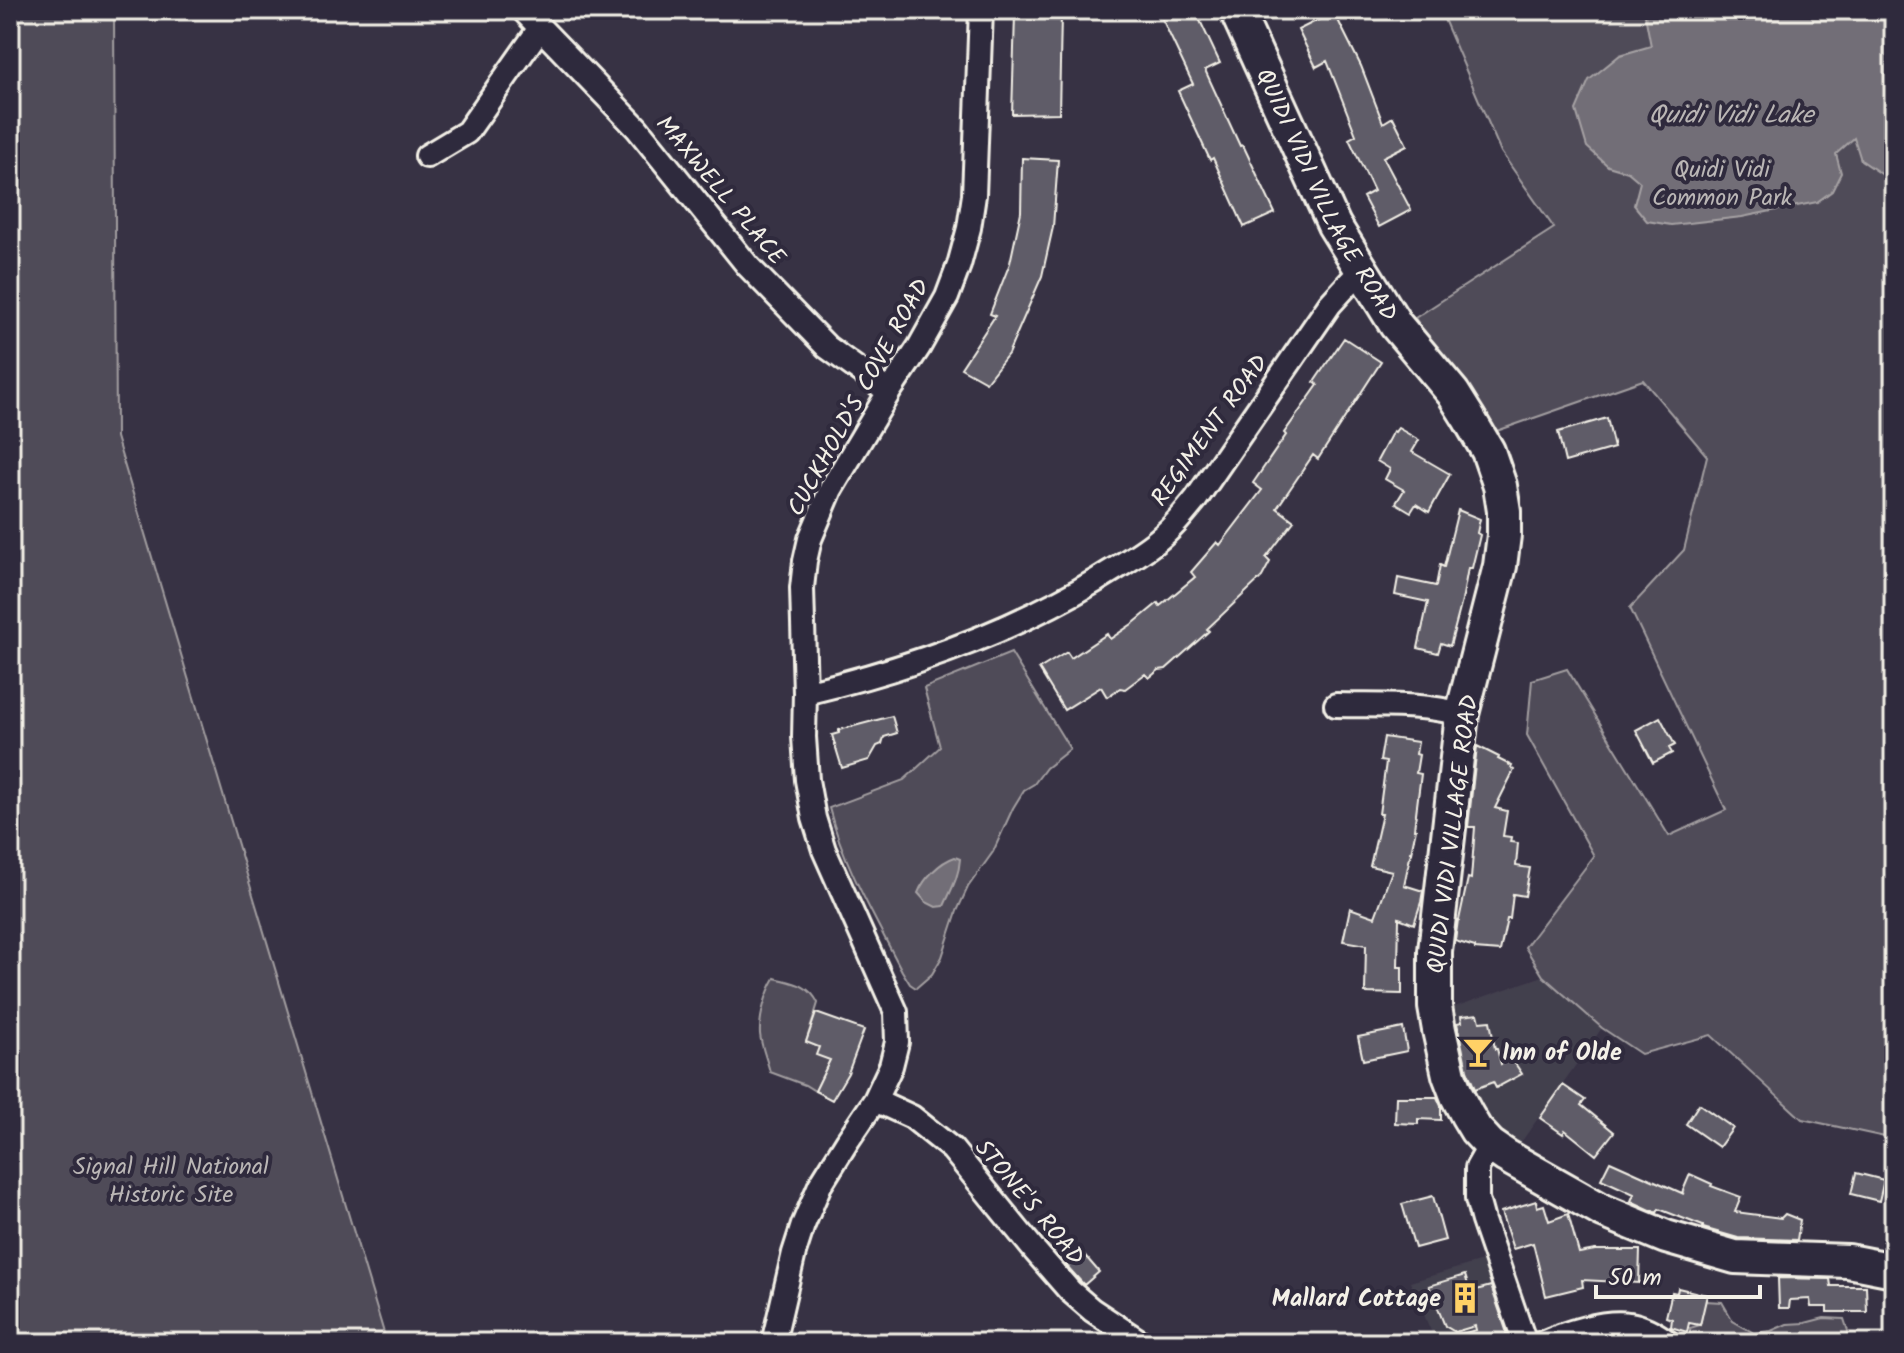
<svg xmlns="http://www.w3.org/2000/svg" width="1904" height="1353" viewBox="0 0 1904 1353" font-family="Kalam,sans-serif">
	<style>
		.built { fill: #433f4e }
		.green { fill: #504b59; stroke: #a29ea0; stroke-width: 2 }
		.water { fill: #726e77; stroke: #a6a2a4; stroke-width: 2 }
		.building { fill: #5f5c67; stroke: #f4f1e8; stroke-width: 2 }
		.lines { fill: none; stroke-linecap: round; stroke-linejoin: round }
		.street-casing { stroke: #f4f1e8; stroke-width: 28 }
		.secondary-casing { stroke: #f4f1e8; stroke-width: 38 }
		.street { stroke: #2f2a3d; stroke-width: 22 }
		.secondary { stroke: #2f2a3d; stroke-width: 32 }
		.labels { text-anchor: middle; stroke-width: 8; stroke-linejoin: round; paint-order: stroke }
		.park-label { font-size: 24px; fill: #bbb7b6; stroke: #2f2a3d }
		.street-label { font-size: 24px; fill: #f4f1e8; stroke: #2f2a3d }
		.poi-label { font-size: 24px; font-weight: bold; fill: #f4f1e8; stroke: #2f2a3d; text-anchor: start }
		.water-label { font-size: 26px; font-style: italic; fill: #bab6b5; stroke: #2f2a3d }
	</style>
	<rect width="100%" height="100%" fill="#373244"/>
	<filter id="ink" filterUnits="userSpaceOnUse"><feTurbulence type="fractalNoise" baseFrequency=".0125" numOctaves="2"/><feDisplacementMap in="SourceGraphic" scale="16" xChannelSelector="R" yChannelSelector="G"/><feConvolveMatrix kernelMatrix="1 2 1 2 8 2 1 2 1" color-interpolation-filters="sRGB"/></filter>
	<g filter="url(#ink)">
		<path class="built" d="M1543 976 1602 1028 1517 1148 1500 1134 1482 1113 1463 1083 1446 1010Z
			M1482 1261 1505 1319 1509 1336 1508 1343H1436L1410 1282Z"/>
		<path class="green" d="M10 10H114L116 437 387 1343H10Z
			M1440 10H1894V1139L1802 1119 1711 1035 1641 1054 1602 1028 1543 976 1525 947 1594 856 1527 735 1532 680 1567 669 1669 836 1726 810 1630 608 1684 550 1707 456 1643 380 1491 433 1415 318 1554 228 1501 152Z
			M1011 653 1070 749 1046 768 1034 784 1024 790 1013 808 993 852 968 887 957 911 942 957 932 974 916 988 910 984 902 971C875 918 844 866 829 808L904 780 940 747 924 688Z
			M775 978C793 983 809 984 818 1003L806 1042 819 1047 830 1060 815 1091 805 1085 770 1072C767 1060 761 1046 760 1034 759 1017 766 993 775 978Z
			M1705 1301 1722 1302 1733 1321 1754 1333 1771 1331 1787 1324 1805 1323 1824 1318 1844 1319 1848 1331 1846 1343H1746L1730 1334 1719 1335 1708 1338 1691 1339 1690 1328 1700 1325Z"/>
		<path class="water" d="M1644 10H1894V176L1883 175 1861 160 1854 138 1836 154 1841 173 1832 191 1817 202 1742 217 1671 225 1647 221 1634 205 1640 182 1628 172 1608 166 1587 147 1576 110 1589 80 1620 55 1651 46Z
			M955 857 960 859C959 877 951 890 944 906L936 907 926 902 918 893C924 878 940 862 955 857Z"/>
		<path class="building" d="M1158 10H1195L1220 63 1205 70 1240 146 1243 145 1275 213 1244 227 1213 158 1210 160 1178 91 1193 84Z
			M1334 12 1361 66 1383 123 1393 117 1407 145 1383 157 1411 210 1379 227 1363 197 1374 191 1349 139 1356 135 1327 61 1316 67 1298 30Z
			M1015 15H1061L1059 113 1012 114Z
			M1022 158 1058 160 1053 227 1042 276 1008 354 986 382 961 368 995 316 990 314 1010 263 1021 212Z
			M1344 338 1381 362 1318 459 1313 455 1277 508 1294 521 1266 558 1270 562 1262 577 1207 629 1209 631 1166 669 1159 670 1149 678 1145 674 1125 689 1120 688 1107 697 1101 687 1064 710 1039 669 1067 652 1071 658 1107 634 1110 639 1135 622 1158 603 1160 606 1195 577 1191 572 1217 542 1220 545 1262 490 1253 483 1286 435 1284 433 1318 385 1314 382Z
			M1607 418 1614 448 1565 462 1558 432Z
			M1398 428 1419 440 1412 452 1450 474 1429 512 1416 504 1411 512 1396 503 1404 490 1385 479 1390 469 1377 461 1393 431 1395 432Z
			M1458 510 1480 519 1477 533 1480 535 1472 568H1468L1462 601 1450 646 1441 643 1438 653 1418 648 1428 602 1395 595 1398 578 1436 586 1440 565 1444 567Z
			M892 716 897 733 884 737 882 744 877 746 869 760 842 768 832 735 839 733V730Z
			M1660 717 1675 745 1669 748 1672 753 1653 763 1636 730Z
			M1384 737 1418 742 1416 754 1419 755 1416 773 1421 774 1414 829H1416L1404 885 1423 891 1421 902 1414 924 1399 918 1398 967H1402V994L1365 993 1366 945 1343 941 1350 908 1375 917 1392 871 1370 866 1382 814H1379L1386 762 1380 761Z
			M1477 746 1499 757 1498 759 1512 766 1511 768 1514 770 1495 808 1507 811 1503 836 1511 837 1510 842 1518 843 1516 866 1530 868 1525 896 1513 894 1510 919H1507L1500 951 1475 949V947L1455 941 1458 920H1459L1468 878 1471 879 1475 827H1468Z
			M816 1013 864 1030 848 1073 832 1100 815 1091 830 1060 816 1055 819 1047 806 1042Z
			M1478 1014 1480 1022 1490 1021 1495 1049H1497L1501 1064 1512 1059 1522 1074 1496 1088 1493 1082 1475 1089 1467 1070 1457 1023 1462 1022 1461 1016Z
			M1403 1028 1407 1051 1363 1060 1358 1037Z
			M1563 1085 1585 1100 1581 1105 1614 1132 1596 1155 1565 1130 1563 1134 1540 1118Z
			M1396 1097H1437L1441 1106V1120L1418 1119V1124L1395 1123Z
			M1699 1104 1733 1128 1719 1147 1686 1124Z
			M1610 1161 1684 1194 1682 1193 1690 1174 1712 1184 1711 1186 1741 1197 1735 1212 1781 1218 1785 1214 1800 1220 1797 1240 1738 1238 1703 1228V1226L1659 1209 1657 1213 1631 1201 1634 1194 1601 1179Z
			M1856 1173 1884 1180 1879 1201 1851 1194Z
			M1433 1196 1445 1240 1415 1248 1402 1204Z
			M1536 1201 1537 1207 1544 1205 1549 1221 1568 1214 1579 1253 1595 1250H1640L1639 1283 1582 1280 1583 1287 1546 1296 1533 1243 1513 1249 1501 1212Z
			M1081 1251 1099 1272 1084 1285 1066 1265Z
			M1465 1275 1469 1288 1475 1286 1476 1290 1491 1286 1506 1330V1340L1486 1343H1456L1454 1336 1476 1330 1475 1326 1455 1332 1445 1326 1429 1286Z
			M1778 1278 1830 1279 1831 1286H1866L1867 1312H1827V1307H1811L1810 1299 1790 1300 1789 1308H1779Z
			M1678 1288 1707 1295 1700 1325 1689 1323 1687 1332 1671 1327 1672 1319 1666 1317 1672 1292 1677 1293Z"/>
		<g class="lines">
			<defs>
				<path id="street" d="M523 10 637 128 748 266 827 347 889 392
					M427 156 467 132 540 28
					M805 693C907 669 1007 634 1097 580 1116 568 1136 557 1154 543 1170 531 1183 515 1196 499L1330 304 1361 270
					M1336 705C1379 706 1420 703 1462 714
					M875 1100 912 1117 952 1149 1035 1251 1070 1291 1092 1310 1142 1343
					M1490 1145 1477 1168V1199L1483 1221 1525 1343
					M773 1343 794 1253 803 1225 820 1185 848 1140 875 1100 891 1066 897 1042 896 1012 824 850 814 818 807 780 804 737 805 693 802 588 805 561 810 539 831 489 889 392 919 347 947 297 959 265 969 228 974 195 981 10
					M1542 1343C1565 1333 1604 1320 1629 1324 1644 1326 1657 1334 1669 1343"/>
				<g id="secondary">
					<path id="s1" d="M1236 10 1334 225 1396 325 1453 393 1468 417 1488 451 1500 486 1504 511V535L1500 566 1462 714 1435 951V1007L1439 1030 1449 1075 1457 1096 1467 1115 1476 1130 1490 1145 1506 1156 1603 1211 1666 1237 1735 1257 1848 1261 1894 1270"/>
				</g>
			</defs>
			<use href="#street" class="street-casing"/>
			<use href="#secondary" class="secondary-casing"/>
			<use href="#street" class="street"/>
			<use href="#secondary" class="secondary"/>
		</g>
	</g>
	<defs>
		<symbol id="bar-bare" viewBox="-9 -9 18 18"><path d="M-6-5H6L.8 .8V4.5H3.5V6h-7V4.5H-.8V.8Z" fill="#ffd166" stroke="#2f2a3d" stroke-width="2.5" paint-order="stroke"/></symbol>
		<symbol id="building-bare" viewBox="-9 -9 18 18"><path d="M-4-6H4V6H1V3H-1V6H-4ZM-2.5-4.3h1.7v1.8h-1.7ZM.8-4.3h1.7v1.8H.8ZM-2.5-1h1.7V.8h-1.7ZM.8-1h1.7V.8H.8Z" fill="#ffd166" stroke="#2f2a3d" stroke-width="2.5" paint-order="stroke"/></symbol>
	</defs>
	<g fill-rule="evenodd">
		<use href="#bar-bare" x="1456" y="1030" width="44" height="44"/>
		<use href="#building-bare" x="1443" y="1276" width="44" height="44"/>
	</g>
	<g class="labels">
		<g class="park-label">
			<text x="1722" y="177">Quidi Vidi<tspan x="1722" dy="28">Common Park</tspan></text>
			<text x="171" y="1174">Signal Hill National<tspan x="171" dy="28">Historic Site</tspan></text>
		</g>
		<g class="street-label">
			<text transform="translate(721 190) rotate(50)" y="8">MAXWELL PLACE</text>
			<text dy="8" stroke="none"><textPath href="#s1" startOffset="206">QUIDI VIDI VILLAGE ROAD</textPath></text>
			<text transform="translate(858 397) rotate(-61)" y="8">CUCKHOLD'S COVE ROAD</text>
			<text transform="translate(1209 430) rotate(-54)" y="8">REGIMENT ROAD</text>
			<text transform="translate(1452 834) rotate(-83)" y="8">QUIDI VIDI VILLAGE ROAD</text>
			<text transform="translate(1030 1202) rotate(50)" y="8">STONE'S ROAD</text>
		</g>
		<g class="poi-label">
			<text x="1502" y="1060">Inn of Olde</text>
			<text x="1441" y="1306" text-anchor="end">Mallard Cottage</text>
		</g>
		<g class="water-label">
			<text x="1731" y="123">Quidi Vidi Lake</text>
		</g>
	</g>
	<rect width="1904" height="1353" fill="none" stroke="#2f2a3d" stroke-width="40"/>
	<rect x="20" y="20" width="1864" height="1313" fill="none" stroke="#f4f1e8" stroke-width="3" filter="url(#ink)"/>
	<path d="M1596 1285v12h164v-12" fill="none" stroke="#f4f1e8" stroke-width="4"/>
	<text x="1608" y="1285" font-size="24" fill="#f4f1e8" stroke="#2f2a3d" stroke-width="6" paint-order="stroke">50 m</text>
</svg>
